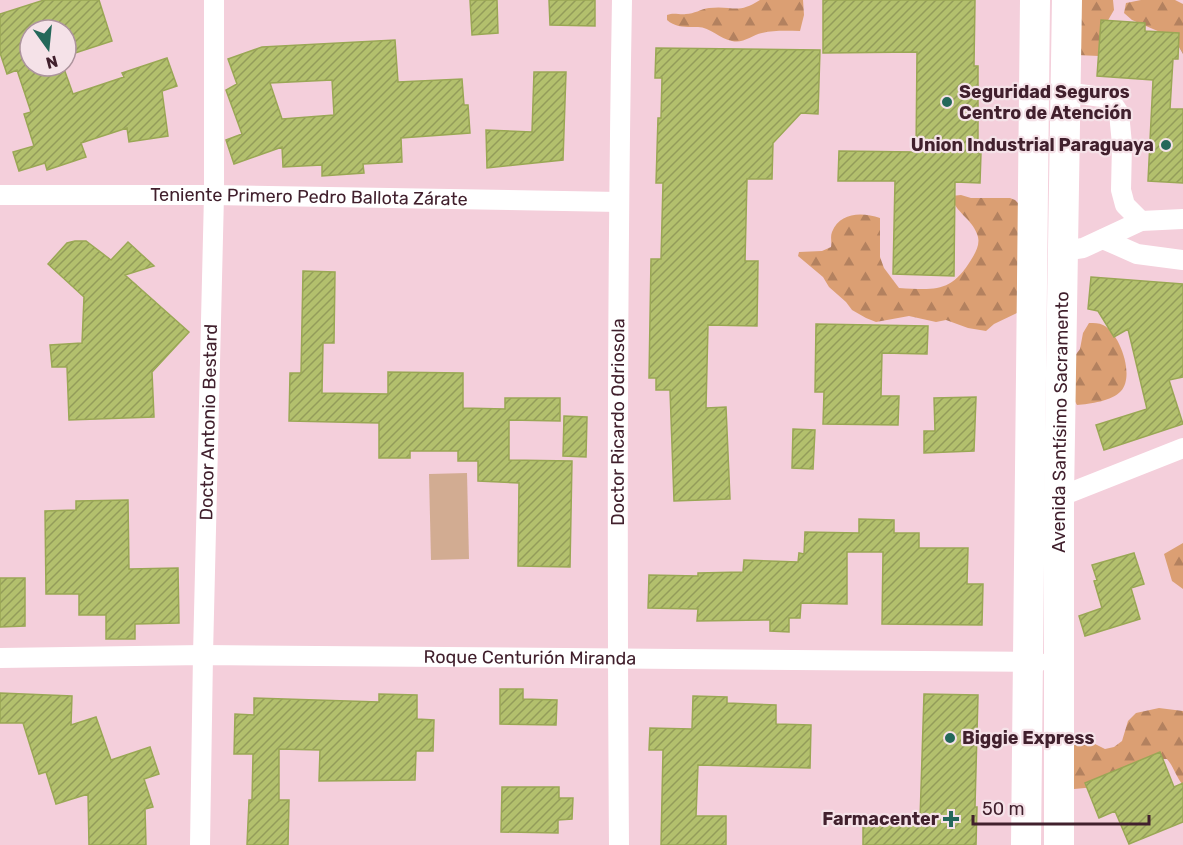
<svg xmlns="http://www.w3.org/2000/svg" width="1183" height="845" viewBox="0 0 1183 845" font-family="Rubik,sans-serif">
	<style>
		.forest { fill: url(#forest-firs) }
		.pitch { fill: #d2ac92 }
		.building { fill: url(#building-hatch); stroke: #9aa755; stroke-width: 1.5; fill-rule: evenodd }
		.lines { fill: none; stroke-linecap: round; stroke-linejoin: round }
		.street { stroke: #fff; stroke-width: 20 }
		.primary { stroke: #fff; stroke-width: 30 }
		.poi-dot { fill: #24685a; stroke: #f5e2e8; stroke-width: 2 }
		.labels { text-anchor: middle; stroke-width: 4.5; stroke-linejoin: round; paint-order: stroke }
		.poi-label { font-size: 18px; font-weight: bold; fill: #41202d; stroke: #f5e2e8; text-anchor: start }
		.street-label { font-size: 18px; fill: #41202d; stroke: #f5e2e8 }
	</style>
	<defs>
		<pattern id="forest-firs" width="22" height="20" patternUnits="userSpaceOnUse" patternTransform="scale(1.5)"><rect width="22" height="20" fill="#db9f73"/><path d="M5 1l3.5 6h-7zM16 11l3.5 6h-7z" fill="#b3815f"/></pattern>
		<pattern id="building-hatch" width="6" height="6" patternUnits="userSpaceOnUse" patternTransform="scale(1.5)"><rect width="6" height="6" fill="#b3c06d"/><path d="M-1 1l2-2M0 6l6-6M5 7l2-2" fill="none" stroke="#939c5a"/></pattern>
	</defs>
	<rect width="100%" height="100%" fill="#f4cfdb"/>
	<path class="forest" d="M760 0H803L804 15 800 31C787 31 775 30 762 33 752 35 743 44 732 41 720 39 710 27 698 27 687 27 676 28 667 20V15C674 12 679 15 686 14 694 14 701 9 709 8 733 5 737 15 760 0Z
		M1069 0H1113L1114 10 1103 29 1099 56 1076 55Z
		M1141 0H1175L1183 4V54L1174 38 1132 20 1124 13 1126 3Z
		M961 195 971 198H1010L1015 200 1019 204 1017 313 994 324 986 331 968 328 946 320 936 322 909 316 876 322 866 318 852 310 846 302 829 287 823 277 798 256 799 252 822 251 831 247C832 242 830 237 832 232 840 212 862 212 880 218V257L884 268 899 288C934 290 951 293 971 260 976 252 981 243 977 234 972 219 955 212 951 196Z
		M1089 323C1094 323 1099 323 1103 325 1120 333 1135 376 1121 391 1112 401 1090 404 1077 405L1068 389 1071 361 1080 349 1083 333Z
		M1183 543V589L1172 581 1164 554Z
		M1159 708 1183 711V785C1176 777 1174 767 1167 759H1156L1096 787 1074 789V745L1095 744 1105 749 1114 747 1122 741 1128 721 1136 713Z"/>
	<path class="pitch" d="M467 473 469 559 431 560 429 474Z"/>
	<path class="building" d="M44 0H99L112 41 66 56V30H30L29 66H63L73 94 124 77 122 73 167 58 177 86 162 91 168 136 129 142 127 128 81 143 86 157 47 170 45 163 19 171 13 152 34 146 24 114 31 112 17 70 7 74 0 53V14Z
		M470 0H497L498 33 472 35Z
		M549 0H595V26L550 25Z
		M823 0H975L974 66H978V153H981L980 183 955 182 954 276 893 274 895 181H838L839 151 916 152 917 52 823 53Z
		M1101 20 1145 23V31L1179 33 1178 59H1173L1170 109H1183V183L1148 181 1153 80 1097 76Z
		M395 40 398 82 462 79 464 105H468L470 133 401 138 402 162 363 164 364 173 322 176V165L283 167 282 147 234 164 226 140 242 134 226 90 237 84 228 59 262 47ZM332 80 334 115 282 119 270 83Z
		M656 48 820 50 818 114 801 113 773 143 772 179H747L745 261H758L757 326 708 325 706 408 726 407 730 499 674 501 670 390H656V378H649L651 259H661L663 183H656L658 118H661L662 78H655Z
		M534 72H566L563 160 487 168 486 130 532 132Z
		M75 241H86L111 260 128 242 154 266 125 275 189 332 152 372 154 417 69 420 67 367H52L50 345 82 343 84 297 48 264 67 243Z
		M303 271 335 272 334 343H323L322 393 388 394V372L463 373V408L505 409V398H560V421L509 420V460L572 461 570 567 518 566 519 483 478 481V461H458V451H410V458H379V423L289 421 290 373H301Z
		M1091 277 1183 284V377L1169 380 1183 424 1104 450 1096 425 1147 409 1128 329 1114 337 1098 311 1088 309Z
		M816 324 928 326 927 354 882 353 881 396H899L898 425 823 424 824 392H815Z
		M976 397 974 451 924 453V431H935L934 398Z
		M564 416 587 417 586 457 563 456Z
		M793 429 815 430 813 469 792 468Z
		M128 500 129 569 178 568 179 623 135 624V639H106V615H79V594H46L45 511 76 510V501Z
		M859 519 894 520V533H919V548H968L967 584H983L982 625 882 624 883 552H847V604L801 603 800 618H789V632L770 631V620L697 621 698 609 648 608 649 575 698 576V573L743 572 744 560 798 562 799 553 804 554 805 532 859 533Z
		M1134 553 1144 584 1131 588 1140 619 1085 636 1079 616 1102 608 1094 581 1097 580 1092 565Z
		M0 578H25V626L0 627Z
		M500 689H523V699L557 700 556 725 500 724Z
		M0 693 72 696 71 725 96 717 111 760 150 747 159 774 144 779 153 807 145 809 146 845H89L88 794 56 804 46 772 39 774 23 723H0Z
		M379 694 417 695V719L434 720 433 751H416L415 780 319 781 320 750 279 749V800H289L288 845H247L249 800H252L253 754H234L235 714 254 715V698L379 702Z
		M924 694 978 695 975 807H977L976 845H863V820H920Z
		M693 696 727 697V703L776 705V724L811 725 810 768 698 765 696 816H726V845H661L663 750H649L650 728 692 729Z
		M1160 752 1174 787 1183 783V822L1129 844 1115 811 1099 818 1085 783Z
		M502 787H559V798H573L572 819 558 820V833L501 832Z"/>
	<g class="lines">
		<g class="street">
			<path d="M1065 92 1109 98 1119 113 1122 144 1121 190 1125 205 1141 221"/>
			<path id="s1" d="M0 195H214L619 202"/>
			<path d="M1103 239 1137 254 1183 260"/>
			<path d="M1063 251 1083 248 1141 221 1183 219"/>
			<path d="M1059 497 1183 448"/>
			<path id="s2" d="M0 658 203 655 1038 662"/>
			<path id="s3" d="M200 845 203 655 214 195V0"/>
			<path id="s4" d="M619 845C617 563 617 282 622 0"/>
		</g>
		<g class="primary">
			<path d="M1026 845 1035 0"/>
			<path id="s5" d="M1059 845V497L1067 0"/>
		</g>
	</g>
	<g class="poi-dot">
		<circle cx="947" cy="102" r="6"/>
		<circle cx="1166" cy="145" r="6"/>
		<circle cx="950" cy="738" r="6"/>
		<path d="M948 810h6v6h6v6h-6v6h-6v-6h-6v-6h6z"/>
	</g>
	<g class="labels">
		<g class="poi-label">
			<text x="959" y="98">Seguridad Seguros<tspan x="959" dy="21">Centro de Atención</tspan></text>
			<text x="1154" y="151" text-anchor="end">Union Industrial Paraguaya</text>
			<text x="962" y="744">Biggie Express</text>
			<text x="939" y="825" text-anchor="end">Farmacenter</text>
		</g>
		<g class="street-label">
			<text dy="6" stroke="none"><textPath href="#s1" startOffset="309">Teniente Primero Pedro Ballota Zárate</textPath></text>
			<text dy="6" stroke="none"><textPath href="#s4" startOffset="423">Doctor Ricardo Odriosola</textPath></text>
			<text dy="6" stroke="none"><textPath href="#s5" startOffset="423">Avenida Santísimo Sacramento</textPath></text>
			<text dy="6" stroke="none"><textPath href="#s3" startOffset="423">Doctor Antonio Bestard</textPath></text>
			<text dy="6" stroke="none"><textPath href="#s2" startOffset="530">Roque Centurión Miranda</textPath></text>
		</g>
	</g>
	<g transform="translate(48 48) rotate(165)"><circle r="28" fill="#f5e2e8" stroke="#ad949d" stroke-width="1.5"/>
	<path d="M0-4.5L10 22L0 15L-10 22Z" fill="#24685a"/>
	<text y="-9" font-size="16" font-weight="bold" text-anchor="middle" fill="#41202d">N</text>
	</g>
	<path d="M973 815v9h176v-9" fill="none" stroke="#41202d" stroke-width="3"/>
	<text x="982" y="815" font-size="18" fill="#41202d" stroke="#f5e2e8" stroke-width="4.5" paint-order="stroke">50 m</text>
</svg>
